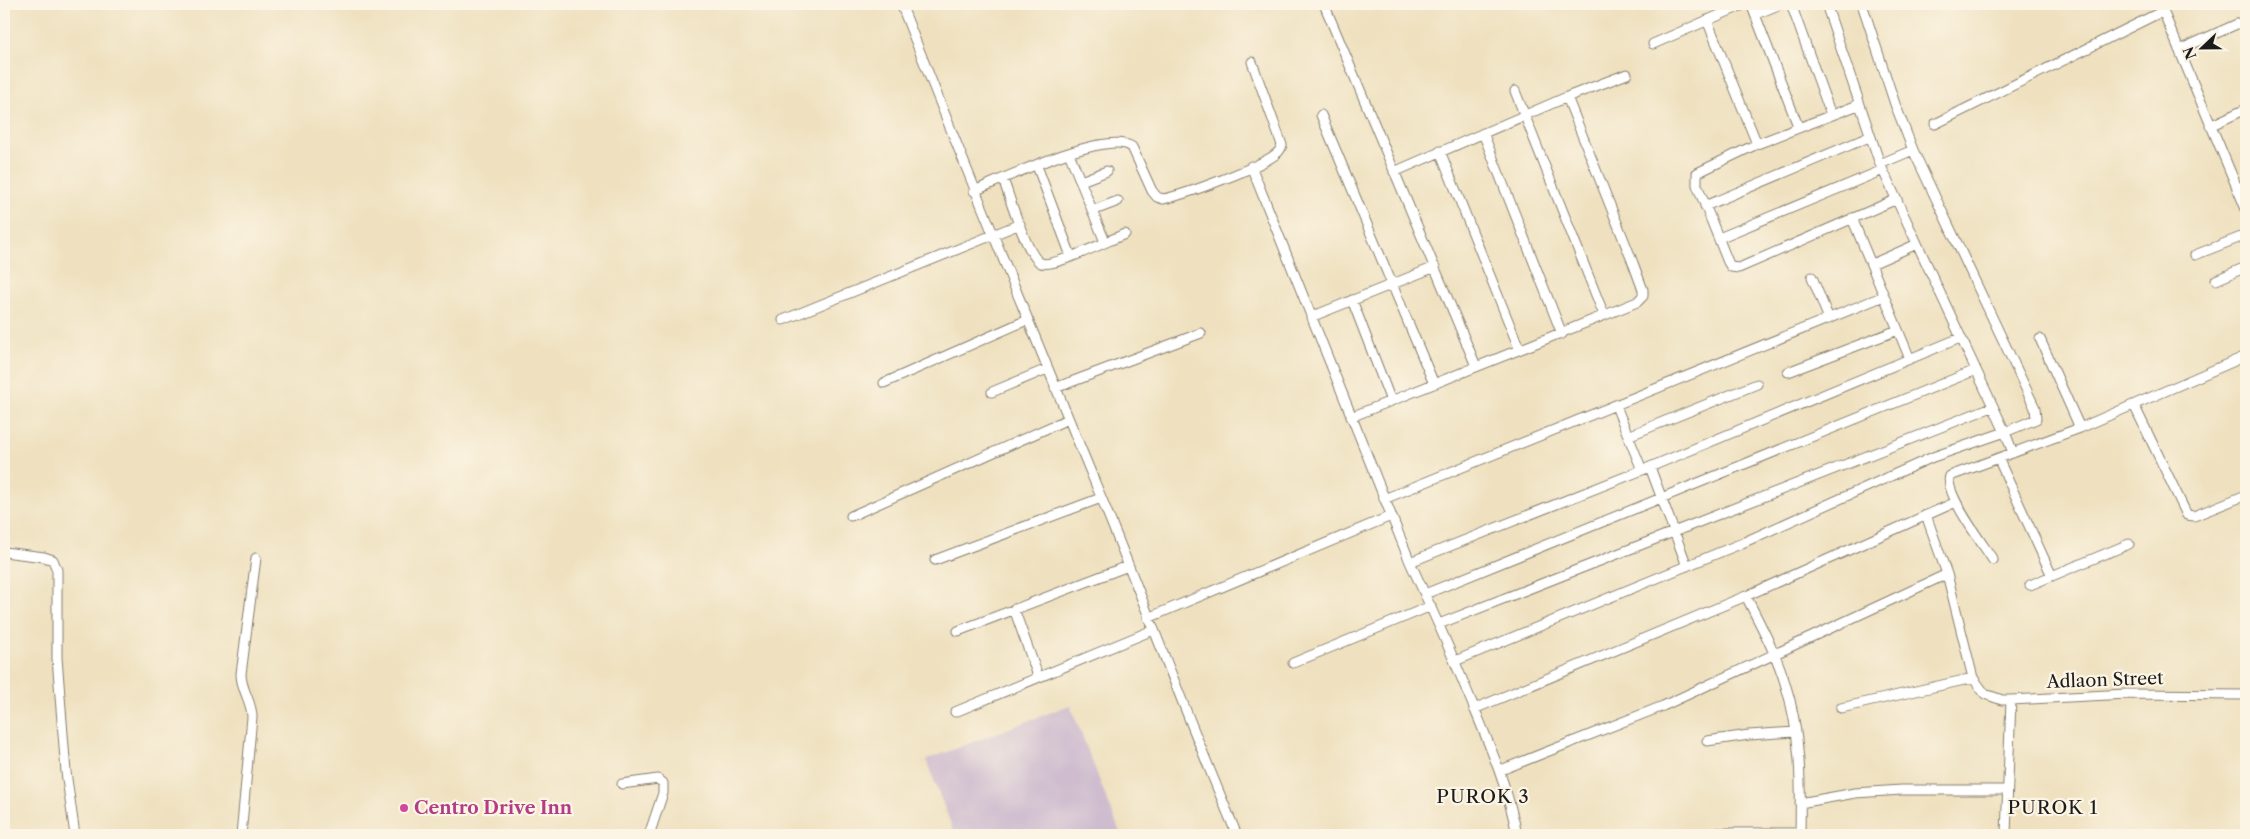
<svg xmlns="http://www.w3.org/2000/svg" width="2250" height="839" viewBox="0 0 2250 839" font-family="'Libre Caslon Text',serif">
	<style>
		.industrial { fill: #cfbdcf }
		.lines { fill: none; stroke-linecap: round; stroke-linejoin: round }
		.minor-casing { stroke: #867e6e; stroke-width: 11 }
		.minor { stroke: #fff; stroke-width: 9 }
		.hotel-dot { fill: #d1479c; stroke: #fcf5e5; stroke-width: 2 }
		.labels { text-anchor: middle; stroke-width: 4.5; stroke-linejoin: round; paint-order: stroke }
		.street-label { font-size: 18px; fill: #1c1c1c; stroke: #fcf5e5 }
		.hotel-label { font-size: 18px; font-weight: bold; fill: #b23c85; stroke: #fcf5e5; text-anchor: start }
		.neighbourhood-label { font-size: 19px; letter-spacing: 1px; fill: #1c1c1c; stroke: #fcf5e5 }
	</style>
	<rect width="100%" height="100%" fill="#fcf5e5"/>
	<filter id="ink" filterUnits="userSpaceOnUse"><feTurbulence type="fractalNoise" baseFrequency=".02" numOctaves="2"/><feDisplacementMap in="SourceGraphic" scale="10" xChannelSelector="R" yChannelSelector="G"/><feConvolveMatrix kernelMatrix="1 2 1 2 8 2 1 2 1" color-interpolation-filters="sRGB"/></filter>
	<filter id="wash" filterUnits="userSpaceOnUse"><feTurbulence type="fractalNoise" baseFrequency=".0096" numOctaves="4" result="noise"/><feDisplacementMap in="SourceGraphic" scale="20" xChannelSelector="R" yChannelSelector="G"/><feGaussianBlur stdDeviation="1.12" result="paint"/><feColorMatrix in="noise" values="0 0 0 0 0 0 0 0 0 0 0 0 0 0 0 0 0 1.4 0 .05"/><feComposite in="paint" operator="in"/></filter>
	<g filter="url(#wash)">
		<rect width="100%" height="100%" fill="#efe1c0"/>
		<path class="industrial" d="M1070 705 1121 835H955L926 760Z"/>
	</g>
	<g filter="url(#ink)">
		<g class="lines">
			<defs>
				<path id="minor" d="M901 4C966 169 1033 333 1101 497 1147 609 1189 723 1237 835
					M1324 4 1476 366
					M1751 4 1798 126
					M1791 4 1831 115
					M1826 4 1880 164 2005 432 2013 453
					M2160 4 2246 209
					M1756 14 1781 4
					M1707 20 1757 144
					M1653 44 1745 4
					M2179 50 2246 20
					M1515 91 1604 315
					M1567 97 1627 74
					M1858 105 1757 144 1697 173V185L1728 262 1731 267 1739 268 1897 199
					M1321 115 1434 384
					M1935 124 2163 11
					M2210 126 2246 109
					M1483 133 1562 334
					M1440 151 1519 348
					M1069 153 1105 242
					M1880 164 1913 150
					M1037 166 1071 256
					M1251 166 1410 562C1431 607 1451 652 1470 698 1489 744 1508 787 1517 835
					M1003 179C1009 195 1027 257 1041 263 1054 268 1109 240 1125 234
					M1081 181 1107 171
					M2237 189 2246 185
					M974 191C1003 179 1107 129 1132 147L1152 191 1157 197 1163 199C1185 195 1260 167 1276 154 1280 151 1281 149 1282 145L1252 62
					M1705 206 1869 137
					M1092 211 1118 201
					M1852 218 1910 359
					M1719 238 1883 170
					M2195 255 2246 235
					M1872 264 1917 244
					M1812 277 1829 319
					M2216 280 2246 267
					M1352 300 1391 401
					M1311 317 1435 267
					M783 320 1020 224
					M2040 339 2080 428
					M1788 372 1898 330
					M884 383 1027 320
					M1055 388 1201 333
					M992 392 1047 369
					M2134 405 2187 515 2194 516 2246 495
					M1616 406 1642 470
					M1351 417C1446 379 1542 341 1637 302L1643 296V290L1633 263 1567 97 1394 172
					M1628 436 1757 384
					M1998 458 2052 576
					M1650 467 1687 566
					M1384 499 1884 296
					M1926 515 1947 574 1973 678 1985 694 2002 700H2011L2127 694 2246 695
					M851 516 1068 419
					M4 552 44 557 53 560 57 570V658L66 772 75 835
					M935 560 1101 498
					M1993 560C1983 544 1943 492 1950 476L2080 428 2246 356
					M1410 562 1650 467 1960 338
					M2030 585 2129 544
					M1425 594 1976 370
					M1746 596C1760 624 1776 653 1785 683 1801 732 1801 785 1800 835
					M1014 609 1038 676
					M1148 618 1391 516
					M1439 624 1992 407
					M958 631 1128 566
					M1455 661 1740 544 1933 457 2005 432 2036 419 2035 408 1913 150 1895 104 1862 4
					M1293 663 1431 606
					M1841 708 1973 678
					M1474 709 1746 596 1956 502
					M955 712 1153 630
					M1707 741 1749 735 1795 732
					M1501 770 1663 706 1947 574
					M622 784 658 779 663 783V793L649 835
					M1800 803 1855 793 1902 790H2007
					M1716 833H1800
					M241 835 252 717C252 701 241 690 241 674L256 558
					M2006 835 2011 700"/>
			</defs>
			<use href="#minor" class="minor-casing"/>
			<use href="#minor" class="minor"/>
		</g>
	</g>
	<circle class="hotel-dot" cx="404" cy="808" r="5"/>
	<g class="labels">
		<g class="street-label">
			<text transform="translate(2105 680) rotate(-2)" y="6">Adlaon Street</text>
		</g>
		<g class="hotel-label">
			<text x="414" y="814">Centro Drive Inn</text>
		</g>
		<g class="neighbourhood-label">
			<text x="1483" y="803">PUROK 3</text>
			<text x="2053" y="814">PUROK 1</text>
		</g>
	</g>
	<rect width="2250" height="839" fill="none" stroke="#fcf5e5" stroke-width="20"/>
	<g transform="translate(2202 48) rotate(248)" stroke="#fcf5e5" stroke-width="4" paint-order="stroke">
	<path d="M0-4L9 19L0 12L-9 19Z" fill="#1c1c1c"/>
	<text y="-8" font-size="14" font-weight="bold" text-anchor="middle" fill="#1c1c1c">N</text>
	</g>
</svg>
